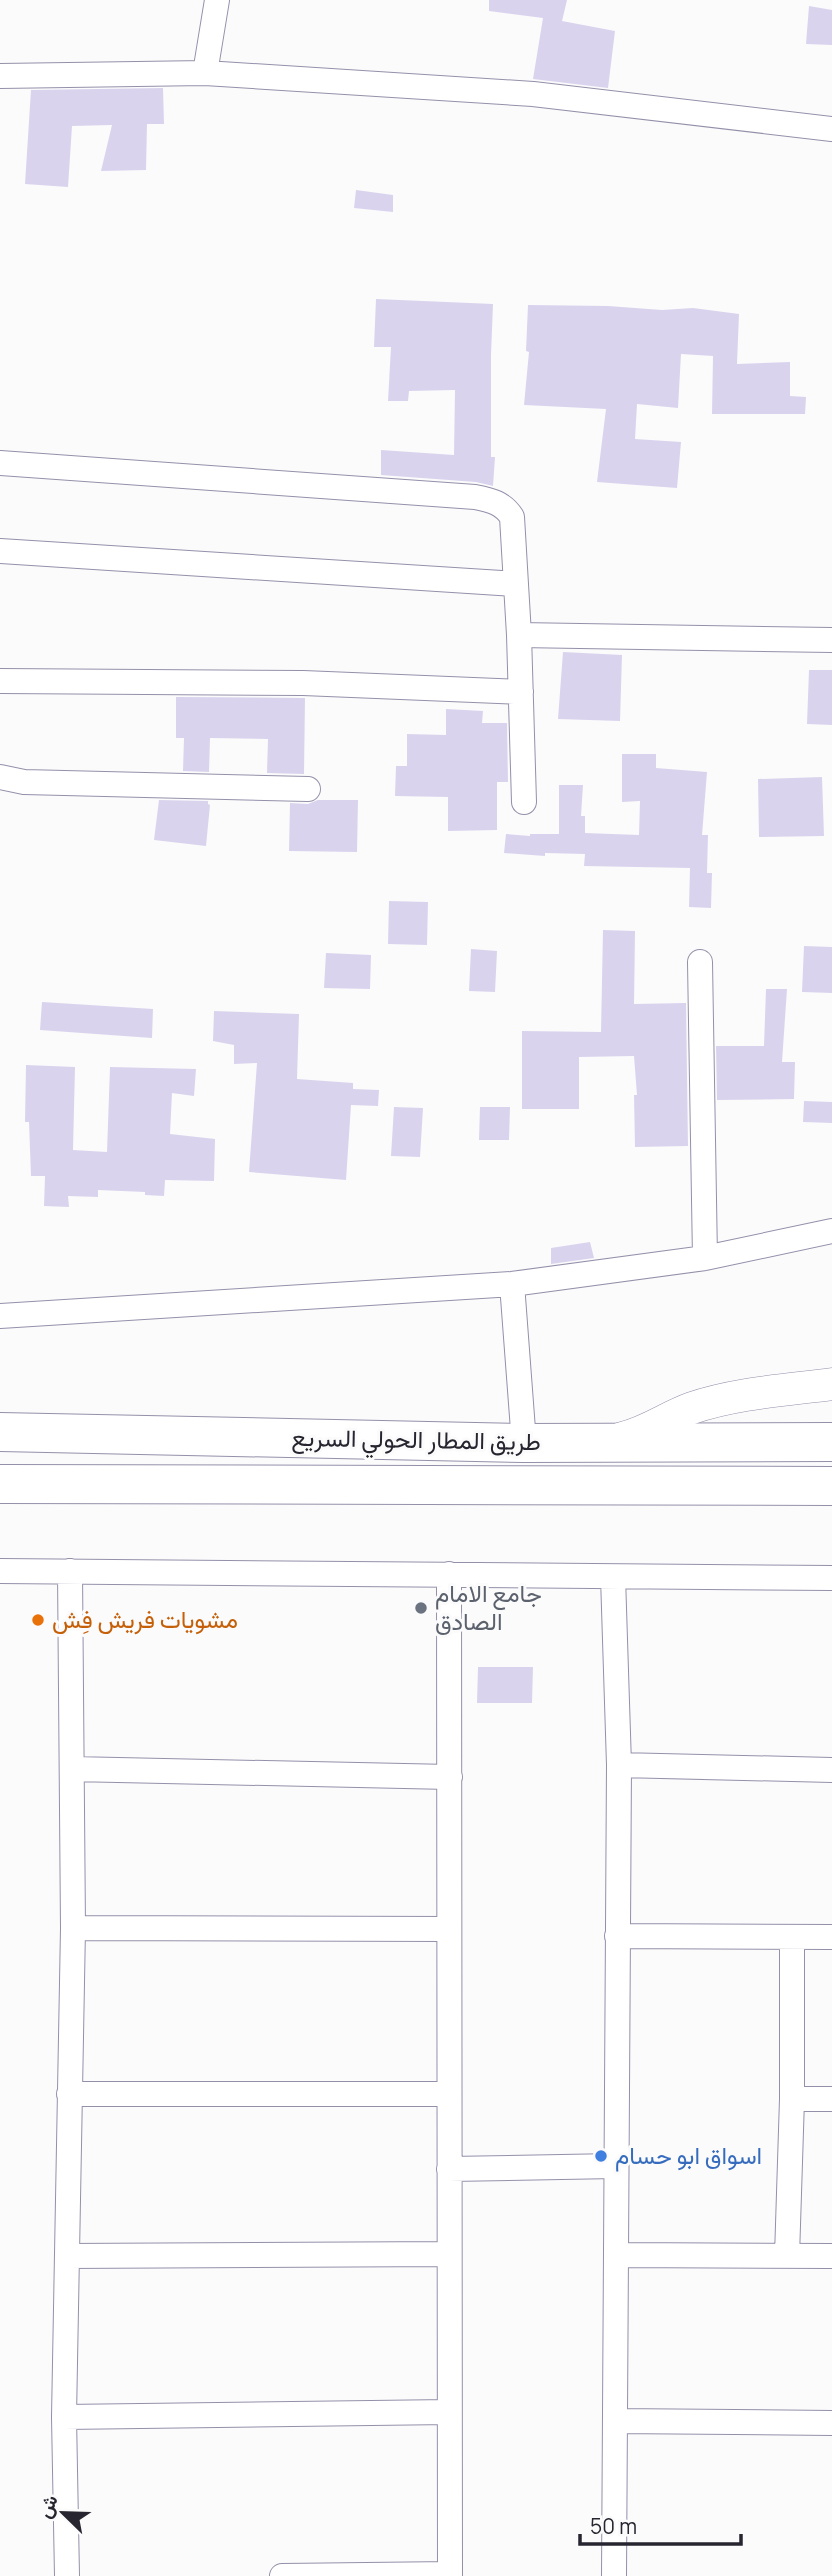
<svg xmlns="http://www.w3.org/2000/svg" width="832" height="2576" viewBox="0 0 832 2576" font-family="Manrope,Vazirmatn,sans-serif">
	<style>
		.building { fill: #dad3ee }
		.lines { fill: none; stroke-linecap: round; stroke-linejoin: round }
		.minor-casing { stroke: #9490aa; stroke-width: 26 }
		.tertiary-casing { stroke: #9490aa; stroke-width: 33 }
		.trunk-casing { stroke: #9490aa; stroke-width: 40 }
		.minor { stroke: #fff; stroke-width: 24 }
		.tertiary { stroke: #fff; stroke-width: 32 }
		.trunk { stroke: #fff; stroke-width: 38 }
		.worship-dot { fill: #6b7280; stroke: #fbfbfb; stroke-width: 2.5 }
		.food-dot { fill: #e8710a; stroke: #fbfbfb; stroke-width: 2.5 }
		.shop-dot { fill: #3f7fe0; stroke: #fbfbfb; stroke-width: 2.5 }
		.labels { text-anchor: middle; stroke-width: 6; stroke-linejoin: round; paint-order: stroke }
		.street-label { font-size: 24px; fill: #27252f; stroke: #fbfbfb }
		.worship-label { font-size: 24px; fill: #5b616d; stroke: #fbfbfb; text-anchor: start }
		.food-label { font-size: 24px; fill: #c56008; stroke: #fbfbfb; text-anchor: start }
		.shop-label { font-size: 24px; fill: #366cbe; stroke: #fbfbfb; text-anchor: start }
	</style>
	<rect width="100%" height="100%" fill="#fbfbfb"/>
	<path class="building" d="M489 0H567L562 21 615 31 608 88 533 79 543 18 489 11Z
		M809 6 832 10V45L806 44Z
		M163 88 164 124H147L146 170 101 171 112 125 72 126 68 187 25 184 31 90Z
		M356 190 393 195V212L354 208Z
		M376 299 493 304 491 355V457H495L493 486 476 482 381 475V450L454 455 455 390 409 391 408 401H388L391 347H374Z
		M528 305 608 306 662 310 693 308 739 314 737 364 790 362V396L806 397 805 414H712L713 356 681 354 678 408 637 404 635 439 681 442 677 488 597 482 606 409 524 405 529 352 526 351Z
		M563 652 622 655 620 721 558 719Z
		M809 670H832V725L807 724Z
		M176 697 305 698 304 774 267 773 268 739 210 738 209 772 183 771 184 738H176Z
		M446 709 483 711 482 723H507L508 782H497V830L448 831V797L395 796 396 766H407V734L446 735Z
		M622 754H656V768L707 772 702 835H708L707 873H712L711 908 689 907 690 868 584 866 585 854 545 853V856L504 853 506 834 530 836V834H559V785H583L581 816H585V833L639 835 640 801 622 802Z
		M822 777 824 836 759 837 758 779Z
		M159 800 208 801V804L210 805 206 846 154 840Z
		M318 800H358L357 852 289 851 290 803 308 804Z
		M389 901 428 902 427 945 388 944Z
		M603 930 635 931 634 1004 686 1003 688 1146 635 1147 634 1095H637L634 1056 579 1057V1109H522V1031L601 1032Z
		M804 946 832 947V993L802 992Z
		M471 949 497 951 495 992 469 991Z
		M326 953 371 955 370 989 324 988Z
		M766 989H787L782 1062H795L794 1099 717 1100 716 1046H764Z
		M42 1002 153 1009 152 1038 40 1030Z
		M214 1011 299 1014 297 1079 353 1083V1089L379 1090 378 1106 351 1105 346 1180 249 1172 257 1063 234 1064V1045L213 1041Z
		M26 1065 75 1067 73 1150 107 1152 110 1067 196 1069 194 1096 172 1093 170 1134 215 1139 214 1181 165 1180 164 1196 145 1195V1192L98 1190V1197L68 1196 69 1207 44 1206 45 1176H31L29 1122H25Z
		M804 1101 832 1102V1123L803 1122Z
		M394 1107 423 1108 420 1157 391 1156Z
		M480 1107H510L509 1140H479Z
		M590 1242 594 1258 551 1264V1248Z
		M478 1667H533L532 1703H477Z"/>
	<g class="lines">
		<defs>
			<path id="minor" d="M205 73 217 0
				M0 76 205 73 533 94 832 129
				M0 463 475 497C491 500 503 503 512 517L519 635 524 802
				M0 551 516 584
				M519 635 832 640
				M0 681 303 683 521 692
				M0 777 24 782 308 789
				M700 962 705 1258
				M512 1284 524 1443
				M0 1316 512 1284 705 1258 832 1231
				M0 1571 832 1578
				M449 1574 450 2576
				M613 1577 619 1765 614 2576
				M619 1765 832 1770
				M72 1769 450 1777
				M73 1928 449 1929
				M617 1936 832 1937
				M69 2094H449
				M792 2099H832
				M449 2169 615 2166
				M617 2255 832 2256
				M67 2256 449 2254
				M787 2256 792 2099V1937
				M64 2417 449 2412
				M615 2421 832 2423
				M67 2576 64 2417 73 1928 70 1571
				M282 2576 450 2574"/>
			<path id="tertiary" d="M622 1438C648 1432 667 1417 692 1408 736 1393 786 1390 832 1384"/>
			<path id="trunk" d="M0 1432 524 1443 832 1442
				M0 1484 832 1486"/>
		</defs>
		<use href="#minor" class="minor-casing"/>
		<use href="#tertiary" class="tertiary-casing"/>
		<use href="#trunk" class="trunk-casing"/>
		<use href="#minor" class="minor"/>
		<use href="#tertiary" class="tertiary"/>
		<use href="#trunk" class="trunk"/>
	</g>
	<circle class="worship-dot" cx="421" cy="1608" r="7"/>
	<circle class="food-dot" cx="38" cy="1620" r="7"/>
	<circle class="shop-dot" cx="601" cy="2156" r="7"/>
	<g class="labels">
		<g class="street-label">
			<text transform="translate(416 1440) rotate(1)" y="8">طريق المطار الحولي السريع</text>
		</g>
		<g class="worship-label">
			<text x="435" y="1602">جامع الامام<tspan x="435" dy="28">الصادق</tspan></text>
		</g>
		<g class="food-label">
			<text x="52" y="1628">مشويات فريش فِش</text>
		</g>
		<g class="shop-label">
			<text x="615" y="2164">اسواق ابو حسام</text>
		</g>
	</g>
	<g transform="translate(63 2513) rotate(293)" stroke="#fbfbfb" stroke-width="5" paint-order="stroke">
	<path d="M0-5L12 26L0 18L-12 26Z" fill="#27252f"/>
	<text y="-10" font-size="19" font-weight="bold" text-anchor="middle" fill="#27252f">ش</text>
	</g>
	<path d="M580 2534v10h161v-10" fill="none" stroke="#27252f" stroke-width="3.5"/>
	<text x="590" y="2534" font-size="21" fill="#27252f" stroke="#fbfbfb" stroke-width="5" paint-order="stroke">50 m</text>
</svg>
